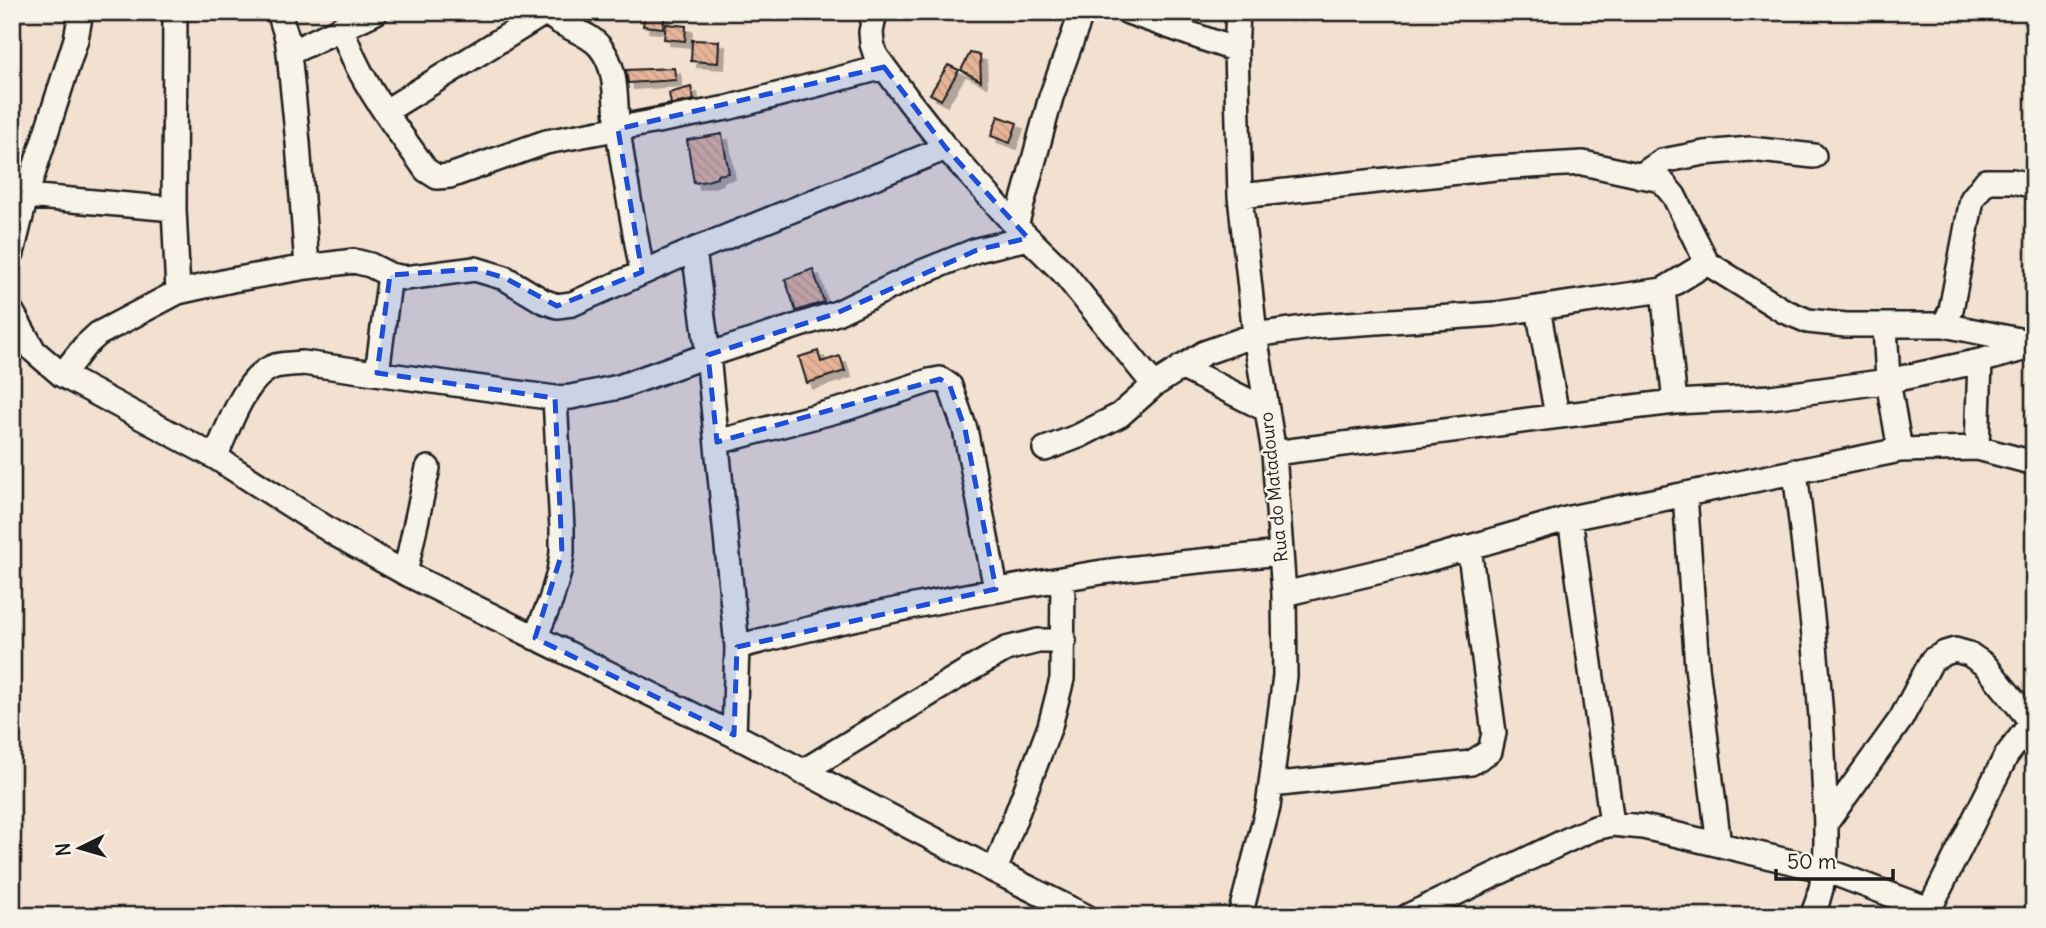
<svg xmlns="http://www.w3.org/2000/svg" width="2046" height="928" viewBox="0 0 2046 928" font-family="Delius,sans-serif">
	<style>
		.building { fill: url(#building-back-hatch); stroke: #1c1c1c; stroke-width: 2; filter: url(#shadow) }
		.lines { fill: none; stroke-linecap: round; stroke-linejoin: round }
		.minor-casing { stroke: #1c1c1c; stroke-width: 28 }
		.minor { stroke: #f7f3e8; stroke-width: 23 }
		.marked { fill: #1d4ed8; fill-opacity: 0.2; stroke: #1d4ed8; stroke-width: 5; stroke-dasharray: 14 9; stroke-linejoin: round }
		.labels { text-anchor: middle; stroke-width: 5; stroke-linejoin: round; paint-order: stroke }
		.street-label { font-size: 18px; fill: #1c1c1c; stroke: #f7f3e8 }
	</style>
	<defs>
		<pattern id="building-back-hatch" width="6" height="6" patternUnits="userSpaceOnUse" patternTransform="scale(1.75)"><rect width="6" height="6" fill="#e6b499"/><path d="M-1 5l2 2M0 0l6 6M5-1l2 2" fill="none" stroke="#c59a83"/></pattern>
		<filter id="shadow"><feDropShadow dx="6" dy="6" stdDeviation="0" flood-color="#0004"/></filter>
	</defs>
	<rect width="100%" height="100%" fill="#f2e0d0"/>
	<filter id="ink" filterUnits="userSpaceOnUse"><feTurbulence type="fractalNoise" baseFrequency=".0143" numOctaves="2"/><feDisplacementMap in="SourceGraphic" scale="14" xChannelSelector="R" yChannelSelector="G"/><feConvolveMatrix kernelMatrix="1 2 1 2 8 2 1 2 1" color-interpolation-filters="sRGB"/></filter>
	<g filter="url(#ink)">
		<path class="building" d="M645 12H665L663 28 643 26Z
			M666 24 686 26 685 41 664 39Z
			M692 40 719 41 718 63 691 61Z
			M970 53 980 55 981 81 961 70Z
			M948 65 959 70 941 100 930 94Z
			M674 68 676 80 628 83 626 70Z
			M691 87 694 100 630 112 671 104 669 93Z
			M998 116 1017 123 1010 143 991 136Z
			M722 134 729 173 717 175V178L707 181 694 183 687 140Z
			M813 269 824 302 796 311 785 279Z
			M818 351 821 362 840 356 845 371 807 383 799 357Z"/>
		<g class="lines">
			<defs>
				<path id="minor" d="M175 12 174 209 178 292
					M279 12 287 38 289 53
					M547 12C561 28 586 30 600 47 619 70 614 102 618 129 624 177 634 225 642 272
					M875 12 871 32 872 44 876 56 909 101 946 148 1016 226 1063 272 1154 385
					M1128 12 1236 50
					M1238 12 1236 50 1240 196 1255 335 1274 453 1284 594 1285 676 1268 807 1240 916
					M342 27C356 78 396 127 426 170L437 177 450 176 546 142 727 108 884 67
					M386 111 546 12
					M1640 176 1662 161 1704 153 1750 149 1814 156
					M26 196 174 209
					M1240 196 1495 168 1583 163 1661 180 1674 196 1707 263 1784 311 1808 321 1846 325H1944L2034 343
					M1016 226 1051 97 1082 12
					M694 250 708 355 737 647 734 735
					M12 253 26 196 76 39 81 12
					M307 267 298 143 289 53 376 12
					M1663 290 1675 402
					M1538 308 1557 416
					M12 312 34 351 62 375 215 457 337 535 405 573 734 735 995 871 1085 916
					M1944 325 1951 310 1972 199 1986 181H2013L2034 186
					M1885 326 1888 381 1900 450
					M1181 367 1267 410
					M377 373 390 275
					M62 375 84 347 98 334 178 292 232 280 307 267 354 261 370 265 390 275 405 278 475 269 505 278 543 301 557 306 572 304 694 250 946 148
					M717 442 847 408 929 381 940 379 950 386 965 429 996 589
					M1977 448 1980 361 2034 346
					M1045 449 1079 436 1120 415 1154 385 1204 353 1255 335 1318 326 1495 314 1663 290 1707 263
					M1274 453 1591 412 1675 402 1771 397 1888 381 1980 361
					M215 457C228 430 244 376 275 366 284 364 294 364 303 363L555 398 571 397 619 387 708 355 837 313 922 272 977 250 1028 238
					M1795 471C1807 574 1821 676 1824 779 1826 824 1831 874 1812 916
					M1685 494 1697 667 1719 845
					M1570 518 1612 824 1643 827 1674 834 1825 870 1929 909
					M405 573 428 468
					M1284 594 1415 563 1570 518 1900 450 1977 448 2034 463
					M535 638 551 600 559 572 562 553V529L555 398
					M737 647C853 616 972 594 1090 574 1153 564 1217 560 1280 553
					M802 772 962 674 1006 649 1038 641H1064
					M1271 785 1471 763 1490 751 1494 733 1469 547
					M1826 823 1901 719 1932 660 1945 653 1955 650 1969 654 1985 665 2034 725
					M995 871 1050 726 1062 679 1063 579
					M1408 916 1576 836 1595 828 1612 824
					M1926 916 2006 756 2026 730 2034 725"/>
			</defs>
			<use href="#minor" class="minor-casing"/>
			<use href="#minor" class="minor"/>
		</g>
	</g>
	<path class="marked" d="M884 67 946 148 1028 238 977 250 837 313 708 355 717 442 940 379 950 386 965 429 996 589 737 647 734 735 535 638 562 553 555 398 377 373 390 275 475 269 505 278 557 306 642 272 618 129Z"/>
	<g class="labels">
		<g class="street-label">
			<text transform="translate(1274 487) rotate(-96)" y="6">Rua do Matadouro</text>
		</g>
	</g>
	<rect width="2046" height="928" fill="none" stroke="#f7f3e8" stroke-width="42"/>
	<rect x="21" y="21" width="2004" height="886" fill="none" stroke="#1c1c1c" stroke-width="2.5" filter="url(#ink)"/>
	<g transform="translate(80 848) rotate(265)" stroke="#f7f3e8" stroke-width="5" paint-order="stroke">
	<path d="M0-5L12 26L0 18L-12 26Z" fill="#1c1c1c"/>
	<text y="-10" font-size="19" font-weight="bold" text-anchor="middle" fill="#1c1c1c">N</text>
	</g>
	<path d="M1776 869v10h117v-10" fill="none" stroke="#1c1c1c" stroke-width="3.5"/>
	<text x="1787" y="869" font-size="21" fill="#1c1c1c" stroke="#f7f3e8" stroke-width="5" paint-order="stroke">50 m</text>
</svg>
